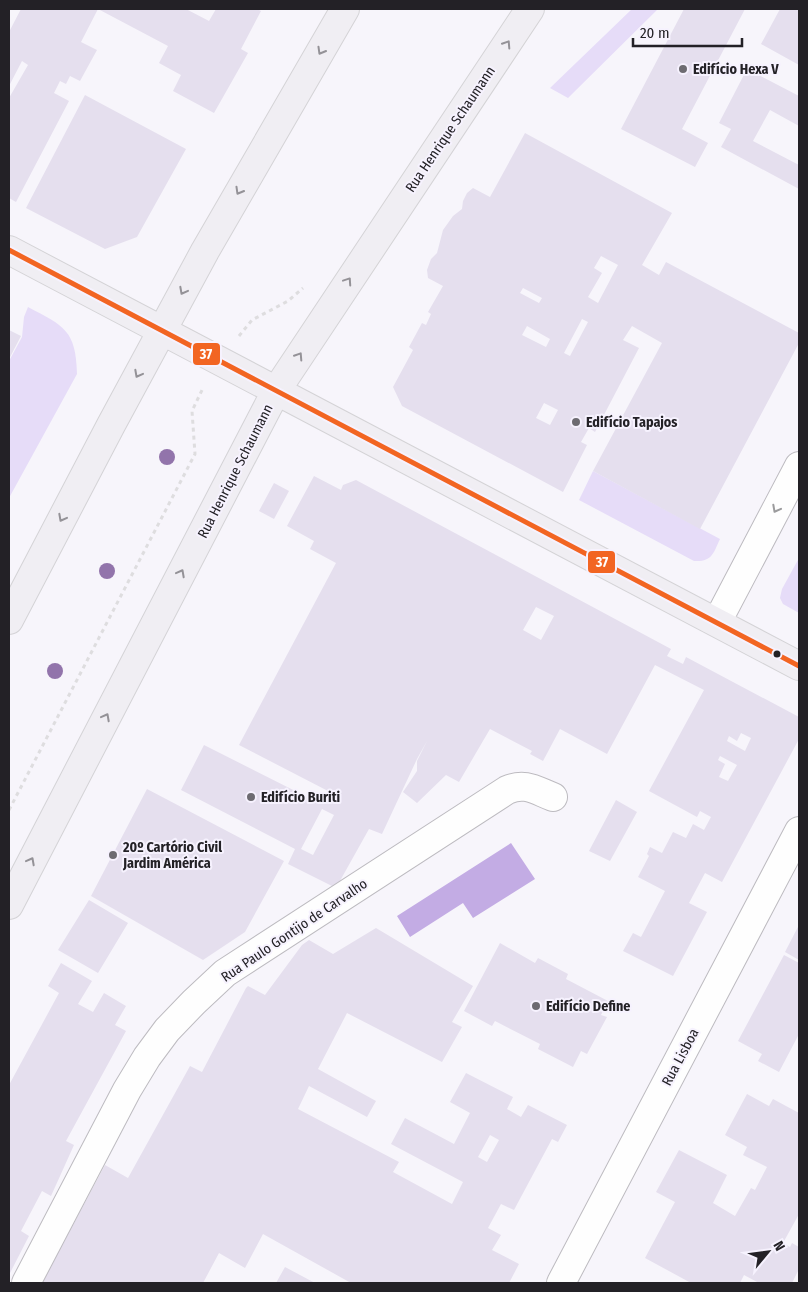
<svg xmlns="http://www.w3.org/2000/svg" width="808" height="1292" viewBox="0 0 808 1292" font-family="'Fira Sans Condensed',sans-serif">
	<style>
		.green { fill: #e6dcf8 }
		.water { fill: #c3ace4 }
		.building { fill: #e5dfee; fill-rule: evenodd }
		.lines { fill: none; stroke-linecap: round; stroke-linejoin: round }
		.minor-casing { stroke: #bdbbc0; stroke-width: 30 }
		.major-casing { stroke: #d4d3d6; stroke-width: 30 }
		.path { stroke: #dedddf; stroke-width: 3; stroke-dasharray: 4 4; stroke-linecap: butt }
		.minor { stroke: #fefefe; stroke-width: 28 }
		.major { stroke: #f0eef3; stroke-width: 28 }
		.bus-1-casing { stroke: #f6f2fe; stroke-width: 9 }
		.bus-1 { stroke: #f26522; stroke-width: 5 }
		.tree { fill: #9274ab }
		.oneway { stroke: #949297 }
		.oneway2 { stroke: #9b9b9d }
		.poi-dot { fill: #6d6b71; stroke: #f6f2fe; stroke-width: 2 }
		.bus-dot { fill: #232126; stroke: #f6f2fe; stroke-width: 2 }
		.labels { text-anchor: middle; stroke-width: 4; stroke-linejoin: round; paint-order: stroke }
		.poi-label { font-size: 14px; font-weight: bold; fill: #232126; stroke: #f6f2fe; text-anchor: start }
		.street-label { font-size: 14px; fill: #232126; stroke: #f6f2fe }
		.line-badge { stroke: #f6f2fe; stroke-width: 2 }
		.badge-label { font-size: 14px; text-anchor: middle; font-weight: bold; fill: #fff }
	</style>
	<rect width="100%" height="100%" fill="#f7f5fb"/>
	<path class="green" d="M632 9H658L568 98 550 88Z
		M28 307C64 326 76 330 77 374L9 498V361L22 337 24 317Z
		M593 471 720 539C713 554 712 562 694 561L579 500Z
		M799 558V613L783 604 780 598 782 589Z"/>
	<path class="water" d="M511 843 535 879 473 918 463 903 410 937 397 916Z"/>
	<path class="building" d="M21 9H186L209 21 216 9H257L261 11 241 49 248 53 214 113 173 91 181 75 159 63 168 46 98 9 81 42 97 50 80 81 70 76 66 84 60 81 54 93 69 101 16 202 9 198V98L28 65 22 61 9 86V32Z
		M684 9H745L682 129 708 143 695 167 621 129Z
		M780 9H799V65L761 44Z
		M747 69 799 96V126L770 110 753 141 799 165V189L721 147 731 129 719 123Z
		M85 95 186 149 137 237 105 249 26 208Z
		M525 133 672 213 642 265 659 275 666 262 799 333V343L700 529 593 471 662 343 632 326 623 340 639 348 595 432 589 428 581 442 587 445 563 492 402 406 393 387 413 350 409 347 422 323 426 325 431 314 428 312 443 286 428 278 427 270 431 259 437 253 443 230 453 216 462 209 463 201 467 193 473 188 490 197ZM601 256 618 265 598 303 588 297 602 273 594 268ZM523 288 542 298 539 303 520 293ZM582 319 588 322 570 356 564 353ZM527 326 550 339 546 347 522 335ZM544 403 558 410 550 425 536 418Z
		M9 330 21 336 9 359Z
		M314 476 341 490 343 485 356 480 671 649 667 656 683 664 686 657 799 717V739L722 882 705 873 689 903 707 912 673 976 623 951 633 933 641 937 665 891 638 877 649 856 647 854 650 847 662 853 673 832 686 838 693 824 704 830 711 817 700 811 697 817 649 791 704 690 655 665 607 754 560 729 543 761 530 754 532 751 490 729 459 782 446 775 417 803 403 792 417 771V761L427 741 417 759 382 834 369 829 336 888 288 864 295 849 181 790 204 745 321 804 328 791 239 745 336 563 310 549 314 541 287 526ZM536 607 554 616 541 640 523 630ZM741 733 751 738 745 751 727 741 729 736 737 741ZM720 756 737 765 728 781 719 777 725 764 718 760ZM322 809 334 815 313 855 301 849Z
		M274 483 289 491 274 519 259 511Z
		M147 789 284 861 245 932 203 960 91 896Z
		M616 800 637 812 610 861 589 851Z
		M89 900 128 923 98 973 58 950Z
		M799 925V960L785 952Z
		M376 928 473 986 452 1022 462 1027 442 1062 347 1013 318 1069 376 1101 367 1117 309 1086 298 1109 399 1162 393 1172 452 1204 463 1182 391 1144 405 1118 454 1144 470 1113 450 1102 466 1073 513 1097 507 1109 521 1117 528 1105 567 1125 558 1142 552 1139 514 1210 501 1204 488 1228 501 1235 492 1250 519 1264 509 1283H351L263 1234 245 1268 219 1253 203 1283H42L105 1165 128 1178 190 1066 202 1072 246 988 248 986 265 995 302 945 309 940 333 954ZM490 1135 499 1140 487 1162 478 1157Z
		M500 943 535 963 538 958 568 974 566 979 608 1001 601 1015 607 1017 587 1054 581 1051 573 1067 538 1049 540 1044 495 1021 492 1026 464 1011Z
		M784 955 799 963V1034L779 1072 758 1061 762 1054 738 1041Z
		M61 963 92 981 78 1004 93 1012 104 993 126 1006 115 1025 126 1031 66 1141 74 1145 51 1196 42 1191 21 1231 29 1236 9 1275V1085L59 993 48 986Z
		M747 1094 769 1106 773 1099 799 1113V1214L783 1243 790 1247 792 1243 799 1247V1269L792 1283H759L744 1275 740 1283H691L645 1258 675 1202 656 1192 679 1150 727 1175 713 1203 735 1216 751 1188 755 1190 767 1167 743 1155 747 1147 725 1135Z
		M285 1267 315 1283H276Z"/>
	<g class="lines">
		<defs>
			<path id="minor" d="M717 622 799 466
				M26 1283 127 1090 147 1057 167 1030 194 1002 225 973 507 790C525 782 535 790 553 797
				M561 1283 799 831"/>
			<path id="major" d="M9 250 799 666
				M9 620 111 425 205 251 345 9
				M9 905 276 391 530 9"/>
		</defs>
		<use href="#minor" class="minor-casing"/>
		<use href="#major" class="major-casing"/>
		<path class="path" d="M239 336 252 320 288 301 303 288
			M9 810 195 454 192 411 203 388"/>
		<use href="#minor" class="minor"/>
		<use href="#major" class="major"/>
		<defs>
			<path id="bus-1" d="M9 250 799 666"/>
		</defs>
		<use href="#bus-1" class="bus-1-casing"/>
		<use href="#bus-1" class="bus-1"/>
	</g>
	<g class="tree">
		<circle cx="167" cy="457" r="8"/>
		<circle cx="107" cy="571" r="8"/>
		<circle cx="55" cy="671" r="8"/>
	</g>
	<defs><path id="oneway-chevron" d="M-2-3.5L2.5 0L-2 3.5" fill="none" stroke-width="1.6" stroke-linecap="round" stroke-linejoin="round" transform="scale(1.25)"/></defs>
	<g class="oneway">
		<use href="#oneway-chevron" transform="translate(507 44) rotate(-57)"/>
		<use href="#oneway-chevron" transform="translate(321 51) rotate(120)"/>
		<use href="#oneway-chevron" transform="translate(239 191) rotate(120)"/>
		<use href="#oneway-chevron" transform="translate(348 281) rotate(-56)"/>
		<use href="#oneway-chevron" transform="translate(183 291) rotate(118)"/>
		<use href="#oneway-chevron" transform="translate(299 356) rotate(-57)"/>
		<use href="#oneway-chevron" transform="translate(138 374) rotate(118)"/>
		<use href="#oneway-chevron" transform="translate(62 518) rotate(118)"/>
		<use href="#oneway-chevron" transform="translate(181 573) rotate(-62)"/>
		<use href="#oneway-chevron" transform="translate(106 717) rotate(-62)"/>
		<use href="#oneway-chevron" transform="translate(31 861) rotate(-62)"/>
	</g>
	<use class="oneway2" href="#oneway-chevron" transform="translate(776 509) rotate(118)"/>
	<g class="poi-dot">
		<circle cx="683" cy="69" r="5"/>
		<circle cx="576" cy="422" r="5"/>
		<circle cx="251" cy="797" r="5"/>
		<circle cx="113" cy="855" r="5"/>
		<circle cx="536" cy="1006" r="5"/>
	</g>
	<circle class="bus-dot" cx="777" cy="654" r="4.5"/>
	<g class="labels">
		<g class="poi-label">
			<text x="693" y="74">Edifício Hexa V</text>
			<text x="586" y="427">Edifício Tapajos</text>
			<text x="261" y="802">Edifício Buriti</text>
			<text x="123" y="852">20º Cartório Civil<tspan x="123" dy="16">Jardim América</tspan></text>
			<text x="546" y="1011">Edifício Define</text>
		</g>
		<g class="street-label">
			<text transform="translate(450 129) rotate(-56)" y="5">Rua Henrique Schaumann</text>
			<text transform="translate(235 471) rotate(-63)" y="5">Rua Henrique Schaumann</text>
			<text transform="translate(294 930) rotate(-34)" y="5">Rua Paulo Gontijo de Carvalho</text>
			<text transform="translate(680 1057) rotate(-62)" y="5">Rua Lisboa</text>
		</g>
	</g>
	<g class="line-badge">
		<rect x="192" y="342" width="29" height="24" rx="5" fill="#f26522"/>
		<rect x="587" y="550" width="29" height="24" rx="5" fill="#f26522"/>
	</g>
	<g class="badge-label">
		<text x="206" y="359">37</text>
		<text x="602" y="567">37</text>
	</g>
	<rect width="808" height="1292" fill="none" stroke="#232126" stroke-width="20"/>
	<g transform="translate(768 1252) rotate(61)" stroke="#f6f2fe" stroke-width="4" paint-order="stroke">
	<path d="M0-4L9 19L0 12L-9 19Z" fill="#232126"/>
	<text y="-8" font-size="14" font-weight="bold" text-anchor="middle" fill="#232126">N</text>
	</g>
	<path d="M633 38v8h109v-8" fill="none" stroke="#232126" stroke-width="2.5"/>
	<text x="640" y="38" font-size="15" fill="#232126" stroke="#f6f2fe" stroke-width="4" paint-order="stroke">20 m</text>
</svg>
